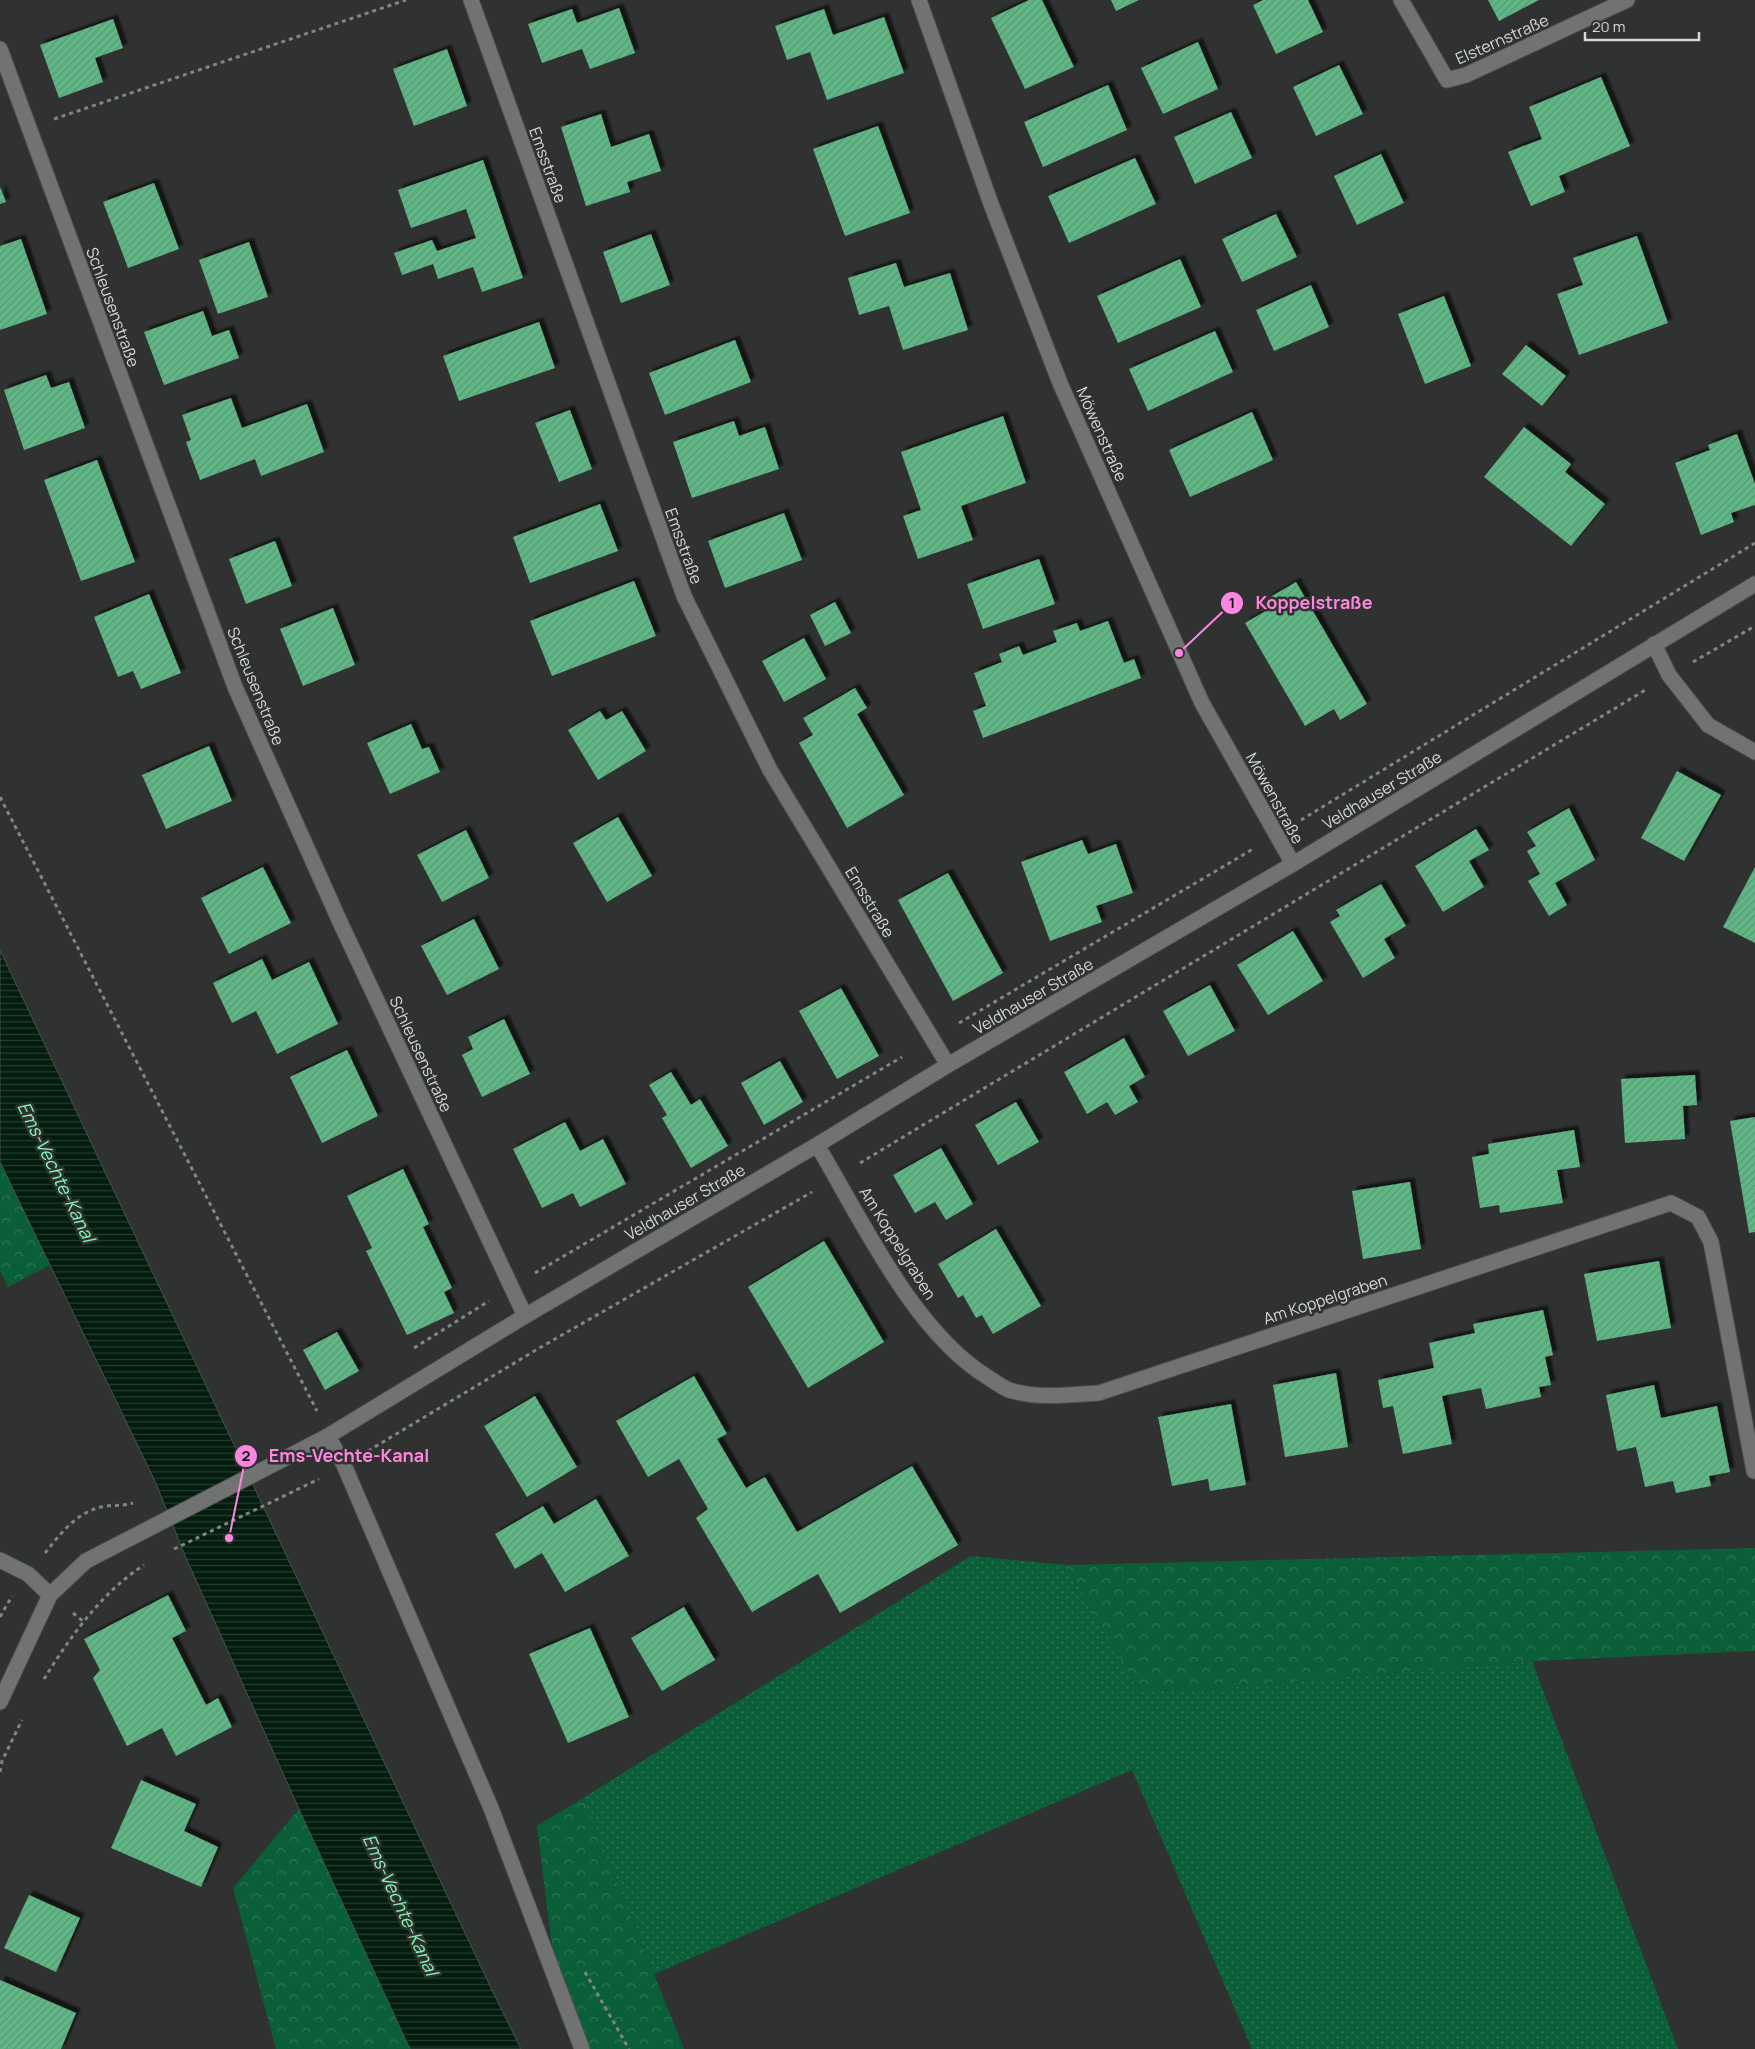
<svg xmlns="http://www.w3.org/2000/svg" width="1755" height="2049" viewBox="0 0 1755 2049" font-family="Manrope,sans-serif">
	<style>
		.grass { fill: url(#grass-dots) }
		.forest { fill: url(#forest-crowns) }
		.water { fill: url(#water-rules); stroke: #42544a }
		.building { fill: url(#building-hatch); filter: url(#shadow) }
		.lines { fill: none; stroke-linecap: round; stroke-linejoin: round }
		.minor-casing { stroke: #4c4e4d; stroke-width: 17 }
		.path { stroke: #828583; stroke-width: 3; stroke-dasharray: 4 4; stroke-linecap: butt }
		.minor { stroke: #707371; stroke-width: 15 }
		.labels { text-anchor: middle; stroke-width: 5; stroke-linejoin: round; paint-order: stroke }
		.street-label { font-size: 16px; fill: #d6d8d7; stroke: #2f3230 }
		.water-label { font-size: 18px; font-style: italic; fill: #82f6b3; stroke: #2f3230 }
		.leader { fill: none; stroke: #fd86e1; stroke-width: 2 }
		.callout-dot { fill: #fd86e1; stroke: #2f3230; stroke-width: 2 }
		.mark-label { font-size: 15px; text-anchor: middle; font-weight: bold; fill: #111 }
		.callout-label { font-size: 18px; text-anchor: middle; font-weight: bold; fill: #fd86e1; stroke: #2f3230; stroke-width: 5; stroke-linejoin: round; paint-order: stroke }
	</style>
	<defs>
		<pattern id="grass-dots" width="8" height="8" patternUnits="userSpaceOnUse" patternTransform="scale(1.25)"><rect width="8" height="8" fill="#0b5f38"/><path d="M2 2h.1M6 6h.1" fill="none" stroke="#2e7554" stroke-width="1.8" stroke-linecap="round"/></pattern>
		<pattern id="forest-crowns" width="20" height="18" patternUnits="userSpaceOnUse" patternTransform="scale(1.25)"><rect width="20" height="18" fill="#0b5f38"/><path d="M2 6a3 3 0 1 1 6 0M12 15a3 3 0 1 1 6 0" fill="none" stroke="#2e7554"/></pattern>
		<pattern id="water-rules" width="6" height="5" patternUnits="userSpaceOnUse" patternTransform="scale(1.25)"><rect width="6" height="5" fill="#021c0e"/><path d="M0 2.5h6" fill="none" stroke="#263c30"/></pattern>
		<pattern id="building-hatch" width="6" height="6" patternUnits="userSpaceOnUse" patternTransform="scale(1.25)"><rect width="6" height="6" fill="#60b685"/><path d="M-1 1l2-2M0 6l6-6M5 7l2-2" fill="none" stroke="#589974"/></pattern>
		<filter id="shadow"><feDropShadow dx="4.5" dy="-4.5" stdDeviation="1" flood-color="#0009"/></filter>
	</defs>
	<rect width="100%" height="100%" fill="#2f3230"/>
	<path class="grass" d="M971 1556 1067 1565 1139 1691 1209 1689 1532 1661 1678 2049H1252L1132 1770 654 1974 583 1798Z"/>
	<path class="forest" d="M0 1162 50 1265 8 1287 0 1271Z
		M1755 1548V1651L1532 1661 1209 1689 1139 1691 1067 1565Z
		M583 1798 684 2049H575L561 2018 537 1826Z
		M299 1809 410 2049H276L233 1888Z"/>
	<path class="water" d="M0 950 490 1986 521 2049H410L299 1809 186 1558 155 1481 0 1162Z"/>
	<path class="building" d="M1029 0H1042L1074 67 1025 89 991 18Z
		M1111 0H1139L1116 11Z
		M1263 0H1308L1323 32 1276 54 1253 5Z
		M1488 0H1539L1499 21Z
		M619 8 635 53 590 69 582 49 542 63 528 24 572 9 577 23Z
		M824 9 833 35 884 17 904 73 827 100 810 52 787 60 775 26Z
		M113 19 123 48 95 58 103 82 59 98 40 45Z
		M1198 42 1218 89 1163 114 1141 68Z
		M447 49 467 106 414 126 393 69Z
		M1339 65 1363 114 1316 136 1293 87Z
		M1601 77 1630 146 1559 176 1565 192 1531 206 1508 152 1542 139 1529 107Z
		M1108 85 1127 130 1043 167 1024 122Z
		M1231 112 1252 158 1195 184 1174 137Z
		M601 114 611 147 649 134 661 171 627 182 630 192 586 206 561 127Z
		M878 126 910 213 845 236 813 149Z
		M1381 154 1404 203 1357 225 1334 176Z
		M1135 158 1156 204 1069 243 1048 196Z
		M483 160 523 278 482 292 473 267 438 279 433 264 402 275 394 253 432 240 437 251 476 238 466 209 411 228 398 190Z
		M154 183 179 249 128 268 103 202Z
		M0 187 6 202 0 204Z
		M1276 214 1297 257 1242 282 1222 239Z
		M651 234 670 285 621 303 603 252Z
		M1637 236 1668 323 1579 355 1557 294 1583 285 1573 258Z
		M21 239 47 314 0 330V246Z
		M249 242 268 297 218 314 199 260Z
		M1180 259 1201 307 1118 343 1097 296Z
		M896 263 904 287 950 273 968 330 903 350 889 306 859 315 848 278Z
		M1311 285 1329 327 1274 351 1256 310Z
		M1444 296 1471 366 1425 384 1398 314Z
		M203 311 212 336 229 330 239 358 164 385 144 332Z
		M539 322 555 368 459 401 443 356Z
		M1215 331 1233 372 1148 411 1129 369Z
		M735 340 751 382 665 415 649 373Z
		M1526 345 1566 376 1542 406 1502 374Z
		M46 375 51 388 69 382 85 428 24 450 4 390Z
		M231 398 242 428 307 404 324 452 261 476 255 459 200 480 186 442 191 440 182 415Z
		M570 410 592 469 559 482 535 423Z
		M1252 412 1273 460 1190 497 1169 450Z
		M1003 416 1026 483 961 506 973 540 918 559 903 516 921 510 901 452Z
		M734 421 739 436 765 427 779 469 692 498 673 442Z
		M1524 427 1571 464 1565 472 1605 504 1571 546 1484 477Z
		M1737 434 1755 484V505L1731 513 1734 522 1701 535 1675 463 1710 450 1708 445Z
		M97 460 135 562 81 581 44 480Z
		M600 504 618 551 530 583 513 537Z
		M784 513 802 560 725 588 708 541Z
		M275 541 292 586 246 604 229 559Z
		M1039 559 1055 604 983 629 967 584Z
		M634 581 656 636 552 676 530 621Z
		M1296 582 1367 704 1340 720 1334 709 1305 726 1245 623 1271 608 1267 599Z
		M149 594 181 673 141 689 133 671 118 677 94 617Z
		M835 602 851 633 825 646 810 615Z
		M333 608 355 665 303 686 280 629Z
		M1108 621 1124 663 1134 659 1141 678 983 738 973 711 986 706 974 673 1002 662 999 654 1019 646 1023 655 1057 642 1053 631 1077 623 1080 631Z
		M804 638 826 679 784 702 762 661Z
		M855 688 867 708 857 714 904 795 847 828 799 743 813 735 803 718Z
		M600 711 606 720 622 711 646 751 598 780 568 730Z
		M411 724 422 749 429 747 440 772 390 794 367 743Z
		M209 746 232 801 166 829 142 775Z
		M1677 771 1721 795 1684 861 1641 838Z
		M1569 808 1595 860 1555 883 1567 905 1549 916 1528 881 1540 874 1527 851 1536 846 1527 832Z
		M618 817 652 876 607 902 573 843Z
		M1476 829 1489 850 1469 861 1484 887 1443 912 1415 866Z
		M466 830 489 878 442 902 417 855Z
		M1082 840 1088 854 1116 844 1133 893 1096 906 1102 922 1050 941 1021 862Z
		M263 867 291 923 229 954 201 898Z
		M1755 867V943L1723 927Z
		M948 873 1003 973 953 1001 898 900Z
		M1381 884 1406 926 1384 939 1395 958 1363 978 1330 922 1340 916 1336 910Z
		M474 919 499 969 447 995 421 946Z
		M1293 931 1323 981 1268 1015 1237 965Z
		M262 959 272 980 309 962 338 1024 277 1054 256 1011 232 1023 213 983Z
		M1210 985 1235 1031 1188 1056 1163 1011Z
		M841 988 879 1056 837 1079 799 1011Z
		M504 1019 530 1074 482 1097 462 1055 473 1049 468 1037Z
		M1124 1038 1145 1077 1129 1086 1138 1102 1115 1115 1107 1102 1087 1114 1064 1072Z
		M347 1050 378 1116 322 1143 290 1077Z
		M780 1061 803 1102 764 1125 741 1083Z
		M671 1072 691 1105 700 1099 728 1146 691 1168 662 1118 667 1115 649 1085Z
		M1695 1075 1697 1105 1683 1106 1685 1139 1625 1143 1621 1079Z
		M1016 1102 1039 1142 998 1165 975 1125Z
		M1755 1117V1232L1749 1233 1730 1121Z
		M565 1122 580 1151 603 1139 626 1184 580 1207 573 1193 542 1208 513 1149Z
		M1574 1130 1580 1167 1557 1170 1563 1203 1500 1213 1499 1205 1480 1208 1472 1157 1489 1154 1488 1144Z
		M941 1148 973 1204 946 1220 935 1202 915 1213 893 1175Z
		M403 1169 429 1224 423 1227 452 1288 444 1292 454 1313 407 1335 366 1251 372 1248 347 1196Z
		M1410 1182 1421 1249 1363 1259 1352 1191Z
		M996 1229 1041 1306 993 1334 982 1315 976 1318 963 1295 958 1298 938 1264Z
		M824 1241 884 1342 808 1388 748 1287Z
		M1659 1261 1671 1328 1597 1341 1584 1274Z
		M1543 1310 1553 1355 1545 1357 1551 1385 1539 1387 1541 1397 1486 1409 1481 1388 1442 1396 1452 1444 1403 1454 1393 1406 1383 1408 1378 1380 1434 1368 1429 1343 1475 1333 1473 1324Z
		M337 1332 359 1371 325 1390 303 1350Z
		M1336 1373 1348 1447 1285 1457 1273 1385Z
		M694 1376 727 1434 717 1439 746 1488 765 1477 797 1532 912 1466 958 1545 840 1613 818 1574 752 1612 696 1518 708 1509 679 1459 648 1477 616 1421Z
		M1654 1385 1661 1418 1717 1406 1730 1472 1709 1476 1711 1486 1676 1493 1673 1481 1645 1487 1636 1447 1617 1451 1606 1395Z
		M535 1396 577 1467 527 1497 484 1426Z
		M1231 1404 1246 1485 1210 1491 1208 1479 1172 1486 1158 1417Z
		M596 1499 629 1556 565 1592 542 1553 515 1569 495 1534 543 1506 554 1524Z
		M168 1595 186 1631 172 1638 206 1705 218 1698 232 1727 176 1756 162 1728 127 1746 93 1678 100 1670 84 1639Z
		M684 1607 715 1660 662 1691 631 1638Z
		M590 1628 629 1717 568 1743 529 1654Z
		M141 1780 196 1804 184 1831 218 1847 201 1887 111 1848Z
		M29 1895 80 1918 56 1972 4 1948Z
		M0 1980 76 2013 61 2049H0Z"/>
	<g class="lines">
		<defs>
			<path id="minor" d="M471 0 684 596 770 770 948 1065
				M919 0 991 204 1060 383 1202 703 1293 864
				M1401 0 1447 80 1466 75 1627 0
				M0 49 235 687 340 922 525 1316
				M1654 644 1669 675 1708 725 1755 752
				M817 1145C862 1220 914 1333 989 1378 995 1382 1002 1387 1009 1390 1038 1399 1069 1395 1099 1393L1671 1203 1698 1217 1711 1242 1754 1471
				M328 1436 344 1465 491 1808 582 2049
				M0 1560 28 1574 50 1595
				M0 1702 50 1595 86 1561 328 1436 525 1316 817 1145 948 1065 1293 864 1755 584"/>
		</defs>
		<use href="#minor" class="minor-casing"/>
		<path class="path" d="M54 119 406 0
			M1693 662 1755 626
			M0 797 317 1411
			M1301 820 1755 543
			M959 1023 1253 849
			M860 1163 1647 689
			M535 1273 902 1057
			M414 1348 489 1301
			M368 1451 541 1347 812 1192
			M174 1549 319 1479
			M45 1553C61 1533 78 1510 106 1506 115 1505 124 1506 133 1503
			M73 1613 84 1622
			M0 1617 12 1596
			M44 1679C70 1637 102 1592 144 1565
			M0 1772 2 1761 22 1720
			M585 1972 629 2049"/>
		<use href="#minor" class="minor"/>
	</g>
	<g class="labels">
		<g class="street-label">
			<text transform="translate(1502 39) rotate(-24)" y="6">Elsternstraße</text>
			<text transform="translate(548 165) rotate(70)" y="6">Emsstraße</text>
			<text transform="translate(113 307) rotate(70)" y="6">Schleusenstraße</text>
			<text transform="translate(1102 434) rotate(66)" y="6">Möwenstraße</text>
			<text transform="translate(684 546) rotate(70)" y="6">Emsstraße</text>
			<text transform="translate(256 686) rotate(68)" y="6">Schleusenstraße</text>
			<text transform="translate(1382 790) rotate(-31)" y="6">Veldhauser Straße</text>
			<text transform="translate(1275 798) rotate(61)" y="6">Möwenstraße</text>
			<text transform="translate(870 902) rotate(59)" y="6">Emsstraße</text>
			<text transform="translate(1033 996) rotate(-30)" y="6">Veldhauser Straße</text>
			<text transform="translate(421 1054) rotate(65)" y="6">Schleusenstraße</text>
			<text transform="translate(685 1202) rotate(-30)" y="6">Veldhauser Straße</text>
			<text transform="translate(898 1243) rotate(58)" y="6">Am Koppelgraben</text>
			<text transform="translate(1325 1299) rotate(-18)" y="6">Am Koppelgraben</text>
		</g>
		<g class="water-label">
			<text transform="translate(56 1172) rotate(64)" y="6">Ems-Vechte-Kanal</text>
			<text transform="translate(400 1905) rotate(65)" y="6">Ems-Vechte-Kanal</text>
		</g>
	</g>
	<path class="leader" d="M1179 653L1232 603M229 1538L246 1456"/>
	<g class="callout-dot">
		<circle cx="1179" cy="653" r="5"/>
		<circle cx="229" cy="1538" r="5"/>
		<circle cx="1232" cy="603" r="12"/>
		<circle cx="246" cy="1456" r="12"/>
	</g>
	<g class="mark-label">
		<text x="1232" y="608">1</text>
		<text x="246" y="1461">2</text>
	</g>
	<g class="callout-label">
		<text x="1314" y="609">Koppelstraße</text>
		<text x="349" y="1462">Ems-Vechte-Kanal</text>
	</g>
	<path d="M1585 32v8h114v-8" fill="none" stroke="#d6d8d7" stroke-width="2.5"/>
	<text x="1592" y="32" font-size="15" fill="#d6d8d7" stroke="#2f3230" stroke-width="4" paint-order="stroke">20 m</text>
</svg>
